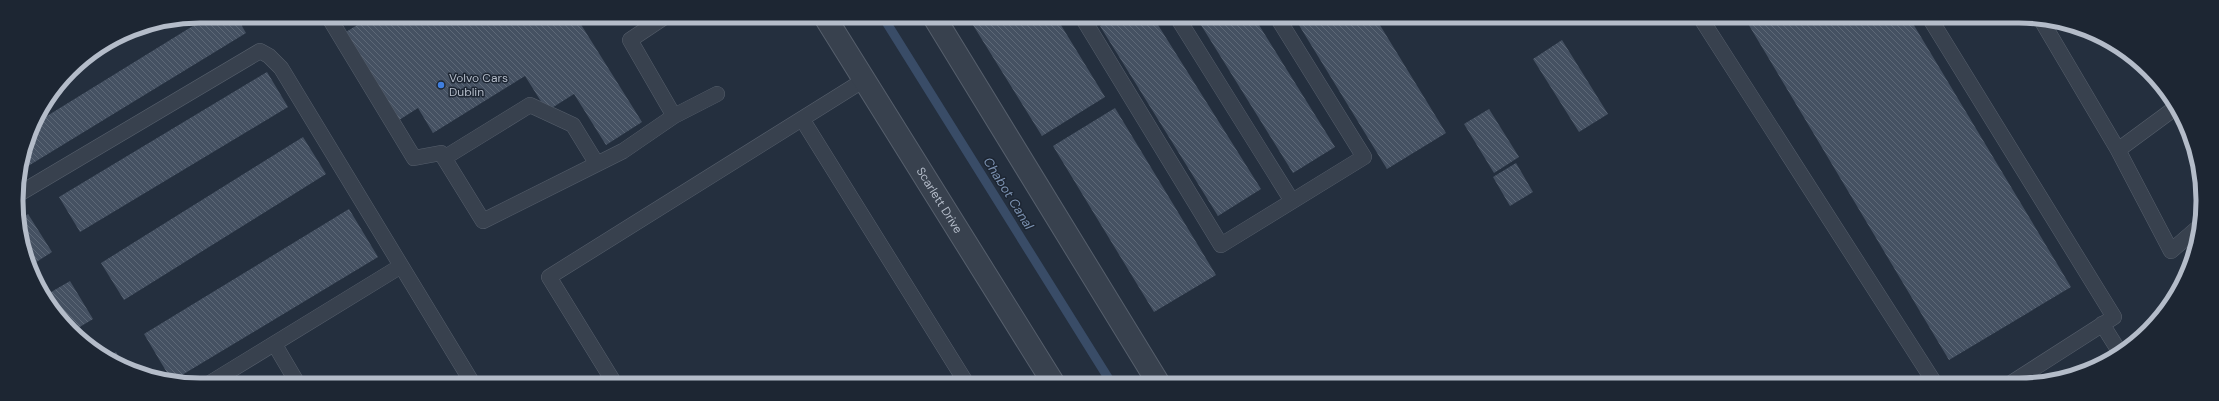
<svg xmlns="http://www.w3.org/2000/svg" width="2219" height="401" viewBox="0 0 2219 401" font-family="'DM Sans',sans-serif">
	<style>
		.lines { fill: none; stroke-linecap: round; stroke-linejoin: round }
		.stream { stroke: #394c67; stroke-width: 9 }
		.building { fill: url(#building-back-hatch) }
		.lane-casing { stroke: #565f6c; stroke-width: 16 }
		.street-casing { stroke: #565f6c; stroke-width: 24 }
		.lane { stroke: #38414e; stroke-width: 15 }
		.street { stroke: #38414e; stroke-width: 22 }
		.shop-dot { fill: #3f7fe0; stroke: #1d2633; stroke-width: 1.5 }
		.labels { text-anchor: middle; stroke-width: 3; stroke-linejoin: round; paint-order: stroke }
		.poi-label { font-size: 12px; fill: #b4bcc9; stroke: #1d2633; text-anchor: start }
		.street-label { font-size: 12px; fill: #b4bcc9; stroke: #1d2633 }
		.water-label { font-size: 13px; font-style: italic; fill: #7c92b1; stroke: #1d2633 }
		.rim { fill: none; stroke: #b4bcc9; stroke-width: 5 }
	</style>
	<defs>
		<pattern id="building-back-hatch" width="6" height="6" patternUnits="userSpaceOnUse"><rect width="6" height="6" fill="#455162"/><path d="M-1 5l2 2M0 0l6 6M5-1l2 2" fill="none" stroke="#5d6877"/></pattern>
	</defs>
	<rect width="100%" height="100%" fill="#242f3e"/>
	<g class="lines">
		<path class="stream" d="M883 17 1112 384"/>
	</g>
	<path class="building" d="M209 16H236L246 33 20 171 30 130 34 124Z
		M372 16H591L580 23 642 122 606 145 574 94 547 111 525 76 433 133 418 108 396 122 341 35Z
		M968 17H1056L1105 97 1042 136Z
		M1116 17H1153L1261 189 1218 216 1100 26Z
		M1196 17H1254L1335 147 1293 173Z
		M1294 17H1375L1446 133 1387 169Z
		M1744 17H1909L2071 287 1949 360Z
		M1562 40 1608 114 1579 132 1533 59Z
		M267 72 288 107 80 232 59 197Z
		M1115 108 1216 275 1154 312 1053 146Z
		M1489 109 1519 157 1494 173 1464 124Z
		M303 137 326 174 124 300 101 263Z
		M1516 163 1533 192 1510 206 1493 177Z
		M349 209 378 257 172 381 144 334Z
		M28 214 52 252 30 266 26 260 20 219Z
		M70 281 93 319 73 331 62 322 46 295Z
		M116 352 124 366 106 358Z"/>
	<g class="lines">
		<defs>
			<path id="lane" d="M328 16 414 158 441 153 483 221 623 151 674 116 717 94
				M666 16 630 40 674 116
				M1082 17 1221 245 1364 157 1277 17
				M1177 17 1292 201
				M1700 17 1936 385
				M1929 17 2114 317 2008 385
				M2040 18 2118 150
				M2175 108 2118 150 2171 251 2201 225
				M802 119 967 384
				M444 158 530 105 573 125 597 164
				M17 195 260 51 269 56 281 68 473 384
				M2102 324 2119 351
				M275 345 298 384
				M210 383 401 266
				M615 384 549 277 864 80"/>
			<g id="street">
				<path id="s1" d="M825 17 1054 384"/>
				<path d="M934 17 1159 384"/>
			</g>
		</defs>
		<use href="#lane" class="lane-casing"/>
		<use href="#street" class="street-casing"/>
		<use href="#lane" class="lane"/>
		<use href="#street" class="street"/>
	</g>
	<circle class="shop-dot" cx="441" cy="85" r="4"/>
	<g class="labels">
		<g class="poi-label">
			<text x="449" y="82">Volvo Cars<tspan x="449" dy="14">Dublin</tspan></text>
		</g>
		<g class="street-label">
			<text dy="4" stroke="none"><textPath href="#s1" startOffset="216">Scarlett Drive</textPath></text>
		</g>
		<g class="water-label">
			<text transform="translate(1009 193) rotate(58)" y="5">Chabot Canal</text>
		</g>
	</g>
	<path d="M0 0H2219V401H0ZM200 23H2019A177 177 0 0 1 2196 200V201A177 177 0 0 1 2019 378H200A177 177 0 0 1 23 201V200A177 177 0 0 1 200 23Z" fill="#1d2633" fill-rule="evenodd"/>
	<path class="rim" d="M200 23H2019A177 177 0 0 1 2196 200V201A177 177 0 0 1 2019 378H200A177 177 0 0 1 23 201V200A177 177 0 0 1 200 23Z"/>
</svg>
